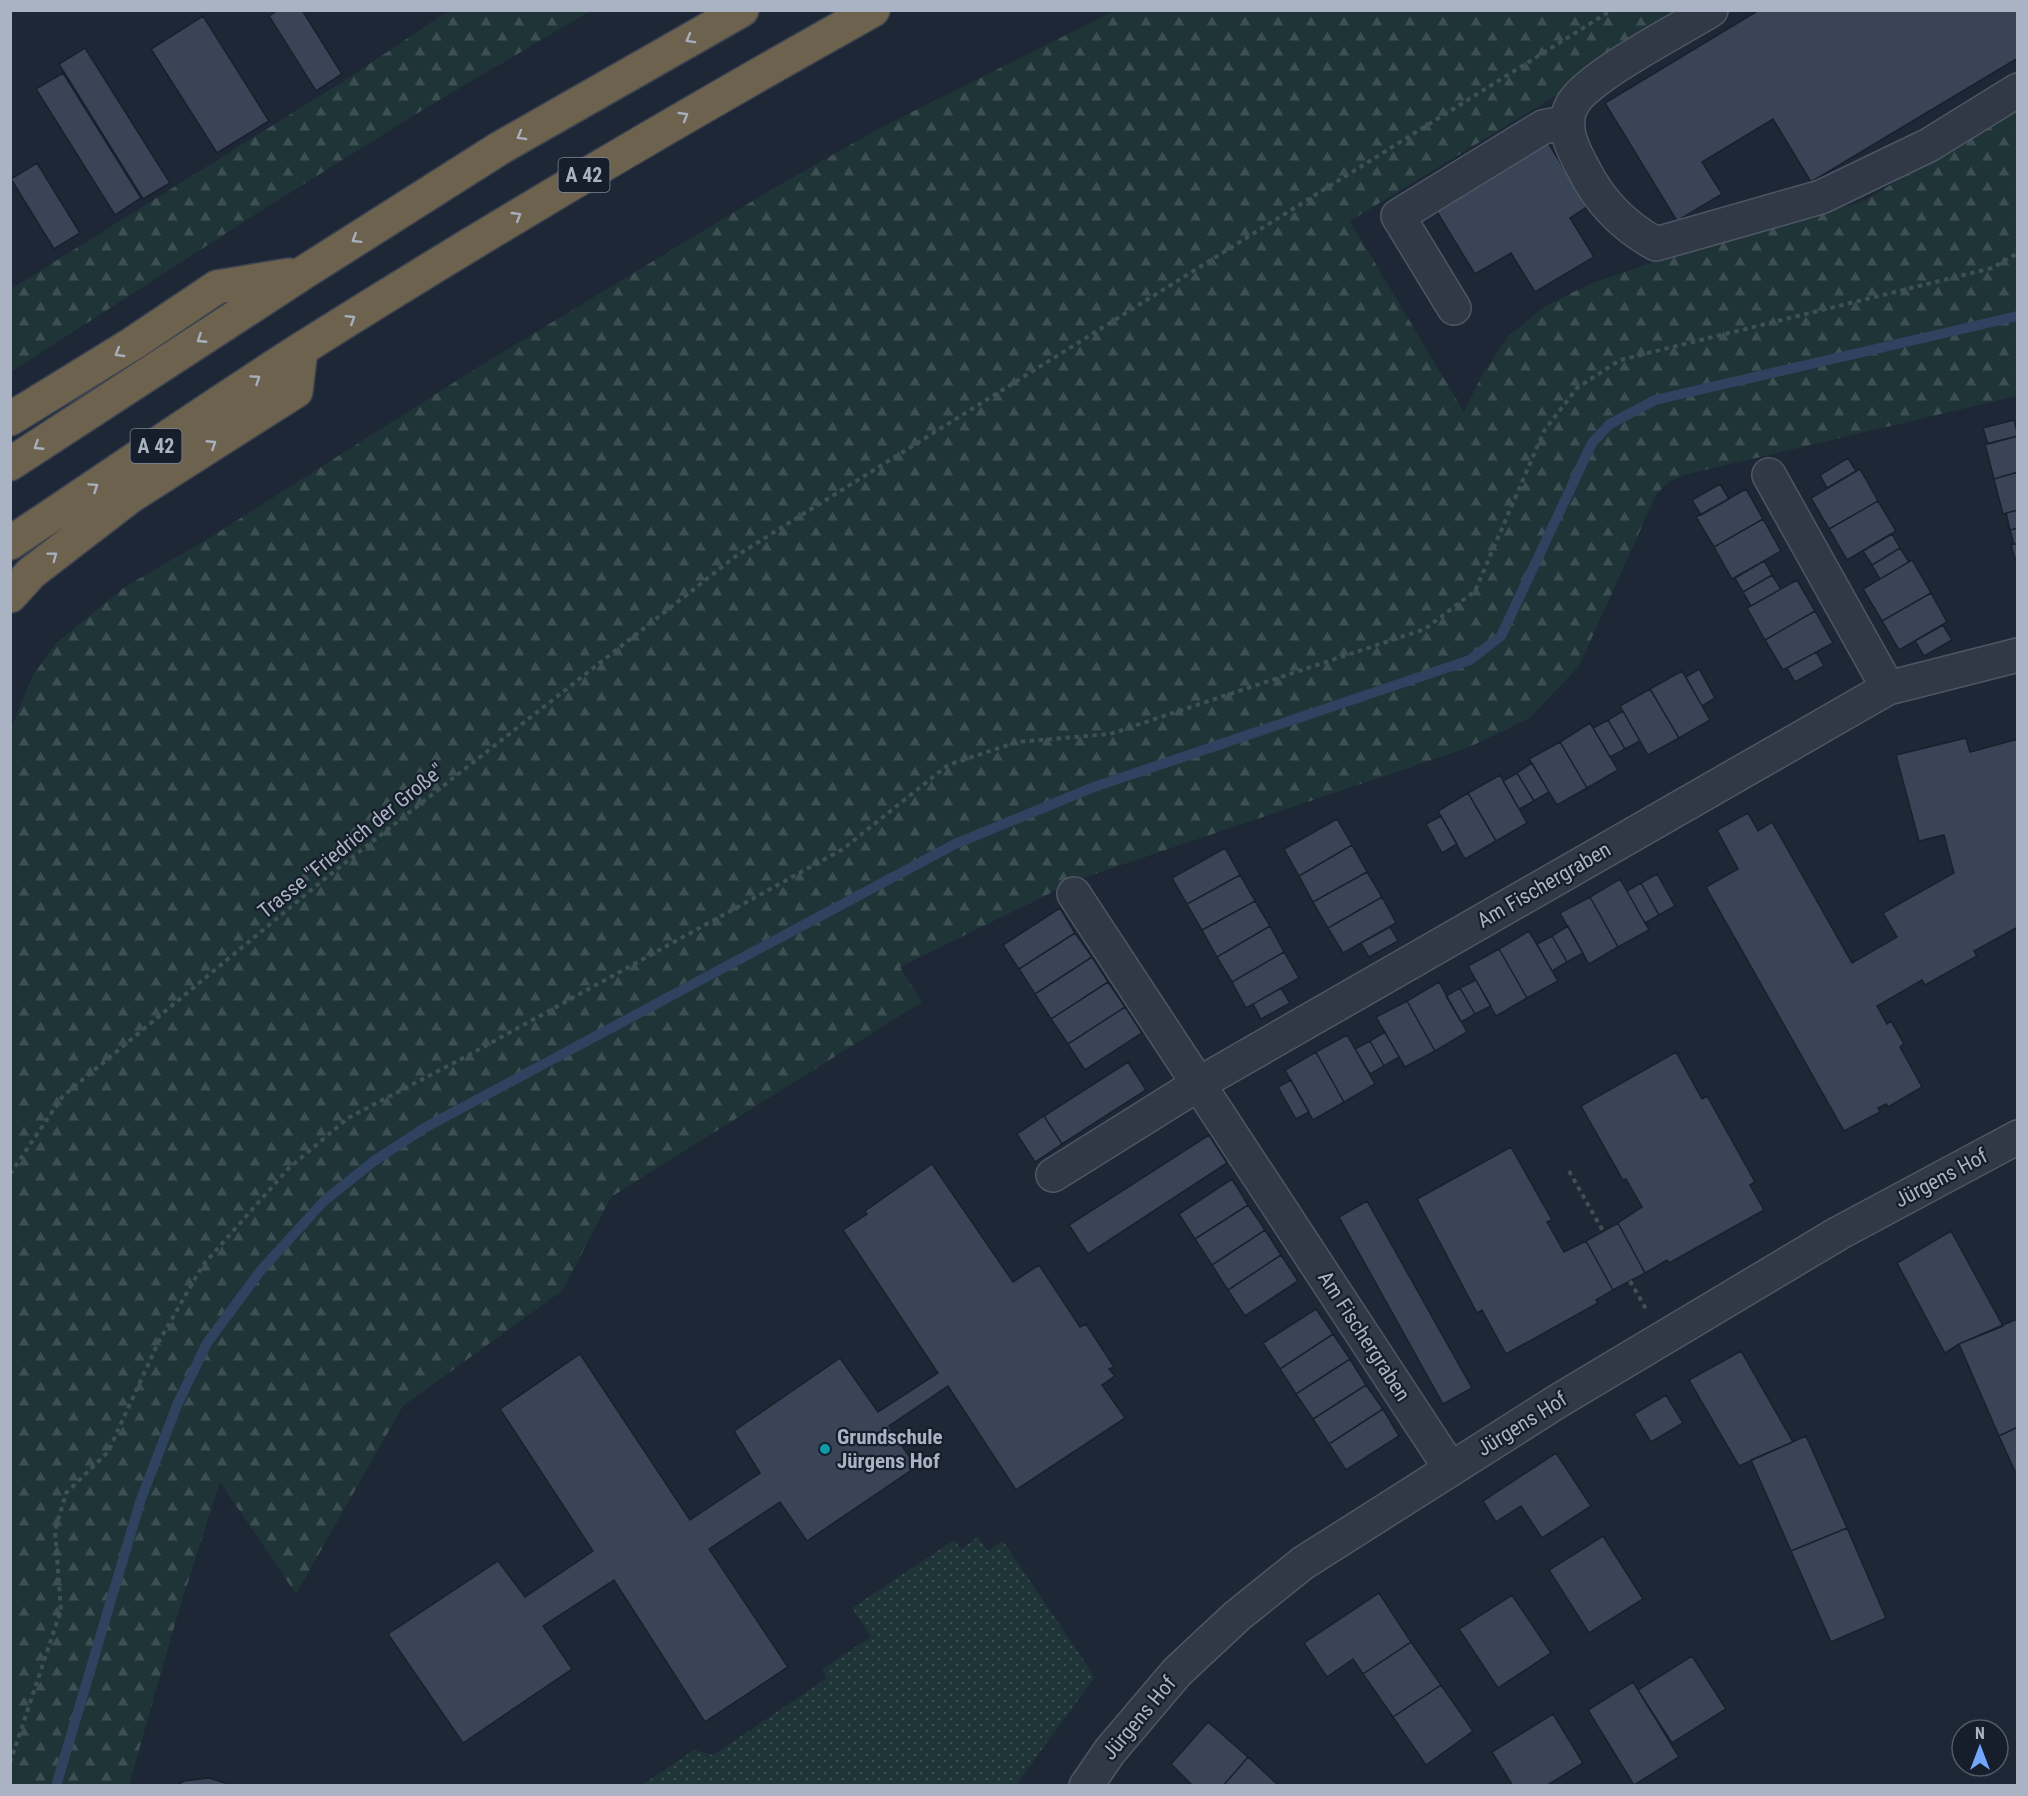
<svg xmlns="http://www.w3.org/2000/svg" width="2028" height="1796" viewBox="0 0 2028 1796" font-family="'Roboto Condensed',sans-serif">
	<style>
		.forest { fill: url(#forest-firs) }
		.park { fill: url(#park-dots) }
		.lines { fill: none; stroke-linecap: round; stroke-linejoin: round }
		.stream { stroke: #2f425f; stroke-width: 10 }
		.building { fill: #394557; stroke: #19202d; stroke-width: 1.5 }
		.minor-casing { stroke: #4e5665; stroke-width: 36 }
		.highway-casing { stroke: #3c4351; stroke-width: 36 }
		.path { stroke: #3d5155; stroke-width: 4; stroke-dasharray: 4.5 4.5; stroke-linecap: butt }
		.minor { stroke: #313947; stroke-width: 33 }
		.highway { stroke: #6d624d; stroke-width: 33 }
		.oneway { stroke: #a7afbe }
		.culture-dot { fill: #0f9aa8; stroke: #171e2b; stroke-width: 2 }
		.labels { text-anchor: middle; stroke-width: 4.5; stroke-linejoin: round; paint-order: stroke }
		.shield { fill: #171e2b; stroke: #7e8696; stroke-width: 1.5 }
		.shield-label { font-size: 20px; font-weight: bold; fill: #aab3c4 }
		.street-label { font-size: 21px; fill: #aab3c4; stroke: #171e2b }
		.poi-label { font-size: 21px; font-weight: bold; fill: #aab3c4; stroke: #171e2b; text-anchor: start }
	</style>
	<defs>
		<pattern id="forest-firs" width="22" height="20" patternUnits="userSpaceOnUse" patternTransform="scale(1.5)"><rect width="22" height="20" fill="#1f3437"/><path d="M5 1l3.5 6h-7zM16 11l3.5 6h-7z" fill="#3d4f52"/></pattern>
		<pattern id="park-dots" width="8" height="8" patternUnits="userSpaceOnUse" patternTransform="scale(1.5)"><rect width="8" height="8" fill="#1f3437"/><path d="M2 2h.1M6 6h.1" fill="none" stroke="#3d4f52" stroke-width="1.8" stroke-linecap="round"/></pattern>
	</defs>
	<rect width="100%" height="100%" fill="#1d2736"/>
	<path class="forest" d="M448 11H590L429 106 259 212 11 372V289L350 77Z
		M1114 11H1695L1350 221 1464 412 1482 375 1509 335 1547 305 1592 283 1700 247 1864 201 2017 108V396L1684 475 1669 482 1657 493 1579 666 1530 718 1467 748 1077 880 900 967 922 1002 611 1197 563 1290 403 1406 296 1594 220 1482 179 1610 129 1785H11L10 731 32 677 56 643 125 587 214 535 483 364 769 191 878 129Z"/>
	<path class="park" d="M978 1537 988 1551 1003 1541 1095 1677 1016 1785H642L694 1750 713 1755 827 1678 822 1669 871 1637 852 1608 954 1540 961 1549Z"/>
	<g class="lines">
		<path class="stream" d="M56 1786 140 1502 177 1405 207 1343 261 1270 324 1201 374 1161 426 1127 955 844 1094 787 1470 660 1501 636 1592 443 1610 424 1655 400 2018 316"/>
	</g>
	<path class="building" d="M278 10H302L342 74 316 91 269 16Z
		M1759 10H2018V58L1811 182 1773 119 1702 162 1722 194 1677 221 1605 103Z
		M203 16 269 121 217 153 151 49Z
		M85 48 170 183 143 199 59 64Z
		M63 73 141 198 115 215 36 89Z
		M1546 139 1587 207 1570 218 1594 257 1535 292 1511 253 1475 274 1434 207Z
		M37 163 80 233 54 249 11 179Z
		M2014 420 2018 436 1988 444 1983 428Z
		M2018 436V472L1994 479 1985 444Z
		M1848 458 1856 471 1827 488 1820 475Z
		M1860 469 1878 501 1829 529 1811 498Z
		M2018 472V510L2003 514 1994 479Z
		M1720 484 1729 499 1701 515 1692 500Z
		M1746 489 1763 519 1714 547 1696 517Z
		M1878 501 1896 531 1847 560 1829 529Z
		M2018 510V528L2010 530 2006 513Z
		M1763 519 1781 551 1732 579 1714 547Z
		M2018 528V544H2014L2010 530Z
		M1892 534 1900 548 1872 565 1863 551Z
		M2014 544H2018V568L2011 545Z
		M1900 548 1909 562 1880 579 1872 565Z
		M1912 560 1931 593 1882 621 1863 589Z
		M1764 561 1772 575 1743 592 1735 578Z
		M1772 575 1781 589 1751 606 1743 592Z
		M1797 580 1815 611 1765 640 1747 608Z
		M1931 593 1947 622 1899 650 1882 621Z
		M1815 611 1833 643 1783 670 1765 640Z
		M1943 625 1952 640 1924 656 1915 641Z
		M1816 652 1824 666 1795 682 1787 668Z
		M1699 669 1715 698 1702 706 1686 677Z
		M1682 671 1710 720 1679 738 1650 689Z
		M1650 689 1679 738 1648 755 1620 706Z
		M1623 711 1640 741 1625 749 1608 720Z
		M1608 720 1625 749 1610 757 1593 728Z
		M1590 723 1618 770 1587 788 1560 742Z
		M1966 738 1970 752 2018 739V927L1974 951 1977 956 1925 985 1922 980 1877 1006 1887 1024 1891 1021 1904 1044 1900 1047 1922 1087 1888 1107 1886 1104 1878 1108 1880 1112 1844 1131 1706 887 1738 869 1717 830 1748 813 1758 831 1772 822 1852 963 1897 937 1883 913 1954 873 1944 835 1919 841 1896 755Z
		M1560 742 1587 788 1557 805 1529 759Z
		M1532 763 1549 792 1534 801 1517 773Z
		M1517 773 1534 801 1519 809 1503 781Z
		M1500 775 1527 823 1496 841 1468 793Z
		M1468 793 1496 841 1465 859 1438 811Z
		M1441 816 1457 844 1442 853 1426 824Z
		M1337 819 1352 845 1299 876 1284 849Z
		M1352 845 1367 872 1313 902 1299 876Z
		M1225 848 1240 875 1187 904 1172 878Z
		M1367 872 1382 897 1328 928 1313 902Z
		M1657 874 1675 906 1659 915 1641 883Z
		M1240 875 1255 901 1202 930 1187 904Z
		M1620 879 1649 930 1618 947 1590 897Z
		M1641 883 1659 915 1645 923 1627 891Z
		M1382 897 1396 923 1343 953 1328 928Z
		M1590 897 1618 947 1589 964 1560 913Z
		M1255 901 1270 926 1217 957 1202 930Z
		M1060 908 1075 933 1019 969 1003 945Z
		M1270 926 1284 952 1232 982 1217 957Z
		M1568 926 1583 953 1567 962 1552 936Z
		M1390 927 1398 941 1369 957 1361 943Z
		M1529 931 1558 981 1527 998 1499 949Z
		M1075 933 1092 957 1035 994 1019 969Z
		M1552 936 1567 962 1552 971 1537 944Z
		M1499 949 1527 998 1496 1016 1468 966Z
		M1284 952 1299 978 1246 1008 1232 982Z
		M1092 957 1108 982 1051 1019 1035 994Z
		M1476 980 1491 1006 1475 1014 1460 988Z
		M1108 982 1125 1007 1068 1044 1051 1019Z
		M1439 982 1467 1032 1435 1051 1407 1001Z
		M1281 988 1290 1003 1261 1019 1253 1004Z
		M1460 988 1475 1014 1461 1022 1446 996Z
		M1407 1001 1435 1051 1405 1067 1376 1017Z
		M1125 1007 1142 1033 1085 1070 1068 1044Z
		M1385 1032 1399 1057 1384 1066 1370 1041Z
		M1347 1035 1375 1084 1344 1102 1316 1052Z
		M1370 1041 1384 1066 1370 1074 1355 1049Z
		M1316 1052 1344 1102 1313 1120 1285 1070Z
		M1676 1052 1702 1099 1707 1096 1755 1182 1750 1185 1764 1210 1669 1263 1667 1260 1645 1273 1618 1223 1642 1207 1626 1179 1623 1180 1581 1106Z
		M1128 1062 1146 1090 1062 1144 1044 1116Z
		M1291 1080 1309 1112 1296 1119 1278 1087Z
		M1044 1116 1062 1144 1035 1162 1017 1134Z
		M1209 1135 1227 1163 1088 1254 1069 1225Z
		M1511 1147 1552 1220 1547 1222 1564 1252 1586 1241 1613 1290 1596 1300 1598 1303 1506 1354 1482 1310 1477 1313 1417 1199Z
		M932 1164 1013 1282 1039 1265 1080 1327 1086 1324 1114 1367 1109 1369 1115 1376 1102 1385 1125 1418 1016 1490 948 1386 889 1426 916 1467 807 1541 780 1502 709 1549 788 1667 705 1722 614 1580 543 1626 572 1669 463 1743 388 1634 498 1561 525 1597 593 1551 500 1409 580 1354 690 1520 760 1473 734 1431 840 1358 878 1412 938 1373 843 1230 867 1214 865 1211Z
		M1232 1179 1248 1205 1195 1239 1179 1214Z
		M1367 1201 1472 1388 1443 1404 1339 1217Z
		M1248 1205 1265 1230 1212 1265 1195 1239Z
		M1618 1223 1645 1273 1613 1290 1586 1241Z
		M1265 1230 1281 1255 1228 1290 1212 1265Z
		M1951 1231 2003 1326 1959 1344 1945 1353 1897 1263Z
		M1281 1255 1298 1281 1245 1316 1228 1290Z
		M1316 1309 1333 1334 1280 1369 1263 1343Z
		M2017 1319 2018 1427 1999 1436 1959 1344Z
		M1333 1334 1350 1359 1296 1394 1280 1369Z
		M1741 1351 1793 1442 1739 1466 1689 1380Z
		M1350 1359 1366 1385 1313 1419 1296 1394Z
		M1366 1385 1383 1409 1329 1444 1313 1419Z
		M1666 1395 1683 1423 1651 1442 1634 1414Z
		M1383 1409 1399 1436 1346 1470 1329 1444Z
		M2018 1427V1478L1999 1436Z
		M1806 1436 1847 1528 1791 1551 1751 1460Z
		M1556 1453 1591 1506 1542 1538 1521 1506 1496 1522 1483 1501Z
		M1847 1528 1886 1618 1831 1642 1791 1551Z
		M1603 1536 1643 1599 1589 1633 1549 1570Z
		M1379 1593 1411 1642 1363 1674 1353 1659 1327 1677 1304 1643Z
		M1512 1595 1551 1653 1498 1688 1459 1629Z
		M1411 1642 1441 1685 1393 1717 1363 1674Z
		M1692 1656 1726 1709 1672 1743 1638 1690Z
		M1633 1682 1679 1757 1634 1785 1588 1710Z
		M1441 1685 1473 1731 1426 1765 1393 1717Z
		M1553 1714 1583 1763 1546 1786H1513L1492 1752Z
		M1208 1722 1248 1757 1223 1786H1193L1171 1764Z
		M1248 1757 1279 1786H1223Z
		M209 1778 235 1786H176L184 1781Z"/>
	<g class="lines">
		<defs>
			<path id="minor" d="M1711 10C1679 30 1588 76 1572 105 1560 126 1574 152 1584 170 1600 202 1625 227 1656 244L1821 197 1929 145 2018 90
				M1454 308 1398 216 1543 127 1568 122
				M1769 475 1888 688
				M1074 894 1450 1468
				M1053 1175 1200 1083 1888 688 2018 655
				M1086 1786 1110 1751 1177 1672 1237 1616 1303 1563 1558 1401 1839 1233 2018 1137"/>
			<path id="highway" d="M10 419 132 344 217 287 289 275
				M10 464 303 273 500 148 742 10
				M10 543C108 478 204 411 303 348 490 230 680 118 873 10
				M10 596 31 573 131 496 296 391 301 349"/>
		</defs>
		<use href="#minor" class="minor-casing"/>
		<use href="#highway" class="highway-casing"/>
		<path class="path" d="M1569 1171 1603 1231
			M10 1174 63 1096 322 881 736 556 1612 10
			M1630 1281 1646 1309
			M10 1763 61 1610 55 1531 66 1493 108 1452 158 1343 203 1265 288 1169 348 1118 467 1056 843 849 948 765 1017 742 1110 734 1425 629 1475 591 1544 431 1577 388 1620 360 1992 268 2018 253"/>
		<use href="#minor" class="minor"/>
		<use href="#highway" class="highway"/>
	</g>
	<defs><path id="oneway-chevron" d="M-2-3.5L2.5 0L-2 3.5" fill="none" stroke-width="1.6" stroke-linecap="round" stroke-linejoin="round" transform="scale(1.5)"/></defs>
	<g class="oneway">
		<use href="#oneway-chevron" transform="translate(690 39) rotate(151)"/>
		<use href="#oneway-chevron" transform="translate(684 116) rotate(-31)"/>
		<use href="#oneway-chevron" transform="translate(521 136) rotate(150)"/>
		<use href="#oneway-chevron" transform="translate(517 216) rotate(-31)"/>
		<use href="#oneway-chevron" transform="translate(356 239) rotate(148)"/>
		<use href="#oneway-chevron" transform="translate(351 319) rotate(-32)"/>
		<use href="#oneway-chevron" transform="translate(201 339) rotate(147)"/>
		<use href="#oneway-chevron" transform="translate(119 353) rotate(149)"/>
		<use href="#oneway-chevron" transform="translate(256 379) rotate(-34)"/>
		<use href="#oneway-chevron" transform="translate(212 444) rotate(-33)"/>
		<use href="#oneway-chevron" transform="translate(38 446) rotate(147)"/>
		<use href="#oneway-chevron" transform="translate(94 487) rotate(-34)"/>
		<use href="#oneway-chevron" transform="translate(53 556) rotate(-37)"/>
	</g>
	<circle class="culture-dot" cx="825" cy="1449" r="6"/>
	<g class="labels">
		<g class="shield">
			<rect x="558.5" y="158" width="51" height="34" rx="4.5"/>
			<rect x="130.5" y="429" width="51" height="34" rx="4.5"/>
		</g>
		<g class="shield-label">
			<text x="584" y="182">A 42</text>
			<text x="156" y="453">A 42</text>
		</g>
		<g class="street-label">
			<text transform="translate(351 841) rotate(-39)" y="7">Trasse "Friedrich der Große"</text>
			<text transform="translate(1544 885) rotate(-30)" y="7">Am Fischergraben</text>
			<text transform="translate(1941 1178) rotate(-28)" y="7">Jürgens Hof</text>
			<text transform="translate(1364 1336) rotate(57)" y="7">Am Fischergraben</text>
			<text transform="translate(1522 1424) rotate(-32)" y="7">Jürgens Hof</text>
			<text transform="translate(1139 1718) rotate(-50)" y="7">Jürgens Hof</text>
		</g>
		<g class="poi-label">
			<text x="837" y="1444">Grundschule<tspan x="837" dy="24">Jürgens Hof</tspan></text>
		</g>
	</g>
	<rect width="2028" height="1796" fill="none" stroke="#aab3c4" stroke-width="24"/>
	<g transform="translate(1980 1748)"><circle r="28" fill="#171e2b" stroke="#525a68" stroke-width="1.5"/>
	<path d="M0-4.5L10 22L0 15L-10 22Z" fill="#75a6fe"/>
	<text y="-9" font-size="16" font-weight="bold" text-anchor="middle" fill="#aab3c4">N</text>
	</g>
</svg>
